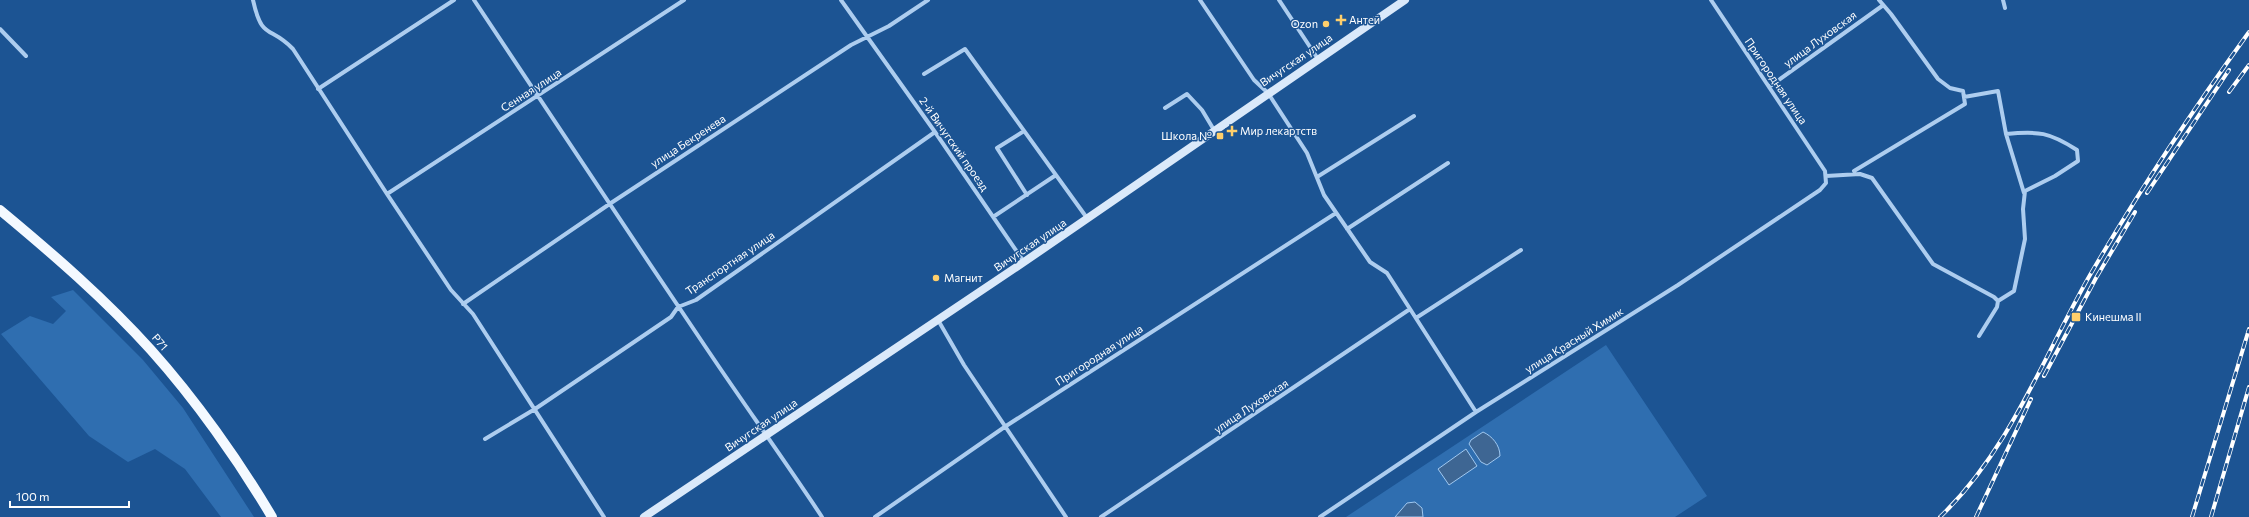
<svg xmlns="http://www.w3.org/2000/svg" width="2249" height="517" viewBox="0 0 2249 517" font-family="Commissioner,sans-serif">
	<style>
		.green { fill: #2f6eb0 }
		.water { fill: #3e6693; stroke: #a0c8f0 }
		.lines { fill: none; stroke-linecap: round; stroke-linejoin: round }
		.street { stroke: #adcdef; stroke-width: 4 }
		.secondary { stroke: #dae9fa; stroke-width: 8 }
		.primary { stroke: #f4f9ff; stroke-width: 10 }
		.rail-casing { stroke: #fff; stroke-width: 4 }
		.rail { stroke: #1c5493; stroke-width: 2.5; stroke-dasharray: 8; stroke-linecap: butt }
		.poi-dot { fill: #ffcf6b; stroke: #1c5493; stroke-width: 1.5 }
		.labels { text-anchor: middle; stroke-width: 3; stroke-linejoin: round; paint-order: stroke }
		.poi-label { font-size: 11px; fill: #fff; stroke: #1c5493; text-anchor: start }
		.street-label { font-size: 11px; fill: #fff; stroke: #1c5493 }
	</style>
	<rect width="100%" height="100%" fill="#1c5493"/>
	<path class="green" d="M73 290 143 360 183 408 254 517H221L185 469 155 449 128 462 89 436 1 334 30 316 53 324 66 311 51 297Z
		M1606 345 1707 496 1675 517H1346Z"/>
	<path class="water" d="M1483 432C1492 436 1500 445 1500 456L1487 465 1481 462 1469 444 1471 440Z
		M1466 449 1477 466 1449 485 1438 469Z
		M1415 502 1422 508 1423 517H1395L1407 503Z"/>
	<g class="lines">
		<path class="street" d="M253 0C262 41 270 25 293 49L387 194 451 290 473 314 604 517
			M474 0C552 117 630 235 709 352 746 407 785 461 822 517
			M841 0 935 132 1024 262
			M1200 0 1254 80 1268 93 1307 153 1324 195 1370 262 1387 273 1476 412
			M1279 0 1318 59
			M2003 0 2005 8
			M0 29 26 56
			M924 74 965 49 1087 218
			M1769 87 1882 6
			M318 89 454 0
			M1964 97 1998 91 2006 134C2039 131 2049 132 2077 150L2078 161 2055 176 2025 191 2023 209 2025 239 2014 291 1998 301
			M1165 108 1187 94 1202 110 1214 130
			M1024 131 997 148 1027 195
			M2006 134 2024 193
			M1854 171 1965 104 1963 91 1950 88 1938 79 1891 14 1879 0
			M1826 176 1860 174 1872 178 1933 264 1994 297 1998 301 1997 307 1979 336
			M1317 177 1414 116
			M387 194 684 0
			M993 217 1056 175
			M1347 229 1448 163
			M463 304 611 203 851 45 889 26 928 0
			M1416 318 1521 250
			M938 320 964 365 1066 517
			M485 439 535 409 671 317 678 307 696 300 935 132
			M875 517 1006 426 1336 213
			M1101 517 1410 309
			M1320 517 1476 412 1678 285 1820 190 1826 183 1825 171 1711 0"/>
		<path class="secondary" d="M644 517 1024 262 1405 0"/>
		<path class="primary" d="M0 210C53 254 105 299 151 350 195 399 239 461 272 517"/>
		<defs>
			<path id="rail" d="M2229 92 2249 65
				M2147 193 2229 70
				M2044 376 2096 278 2135 212
				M1940 517C2010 450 2043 357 2090 275 2139 191 2192 111 2249 32
				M1976 517 2031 399
				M2192 517 2249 329
				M2211 517 2249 387"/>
		</defs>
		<use href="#rail" class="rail-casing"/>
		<use href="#rail" class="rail"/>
	</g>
	<g class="poi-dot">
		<path d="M1339 14h4v4h4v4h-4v4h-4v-4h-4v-4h4z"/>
		<circle cx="1326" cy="24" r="4"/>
		<path d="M1230 125h4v4h4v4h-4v4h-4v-4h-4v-4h4z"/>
		<rect x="1216" y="132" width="8" height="8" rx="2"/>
		<circle cx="936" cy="278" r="4"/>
		<rect x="2071" y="312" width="10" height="10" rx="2"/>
	</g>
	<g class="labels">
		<g class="poi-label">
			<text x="1349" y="24">Антей</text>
			<text x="1318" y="28" text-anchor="end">Ozon</text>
			<text x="1240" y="135">Мир лекартств</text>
			<text x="1212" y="140" text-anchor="end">Школа №</text>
			<text x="944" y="282">Магнит</text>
			<text x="2085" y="321">Кинешма II</text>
		</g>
		<g class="street-label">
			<text transform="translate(1820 39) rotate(-36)" y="4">улица Луховская</text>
			<text transform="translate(1296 60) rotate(-34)" y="4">Вичугская улица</text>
			<text transform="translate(1776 81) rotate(56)" y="4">Пригородная улица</text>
			<text transform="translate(531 90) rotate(-33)" y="4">Сенная улица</text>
			<text transform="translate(688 141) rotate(-33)" y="4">улица Бекренева</text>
			<text transform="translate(954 144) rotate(55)" y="4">2-й Вичугский проезд</text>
			<text transform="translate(1030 245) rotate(-34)" y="4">Вичугская улица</text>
			<text transform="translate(730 263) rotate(-34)" y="4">Транспортная улица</text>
			<text transform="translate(1574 340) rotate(-32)" y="4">улица Красный Химик</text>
			<text transform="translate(160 342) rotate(49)" y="4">Р71</text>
			<text transform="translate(1099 355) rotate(-33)" y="4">Пригородная улица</text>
			<text transform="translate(1251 406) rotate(-34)" y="4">улица Луховская</text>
			<text transform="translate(761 425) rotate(-34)" y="4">Вичугская улица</text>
		</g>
	</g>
	<path d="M10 501v6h119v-6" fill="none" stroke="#ffffff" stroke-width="2"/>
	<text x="16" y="501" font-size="12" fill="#ffffff" stroke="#1c5493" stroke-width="3" paint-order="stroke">100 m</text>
</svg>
